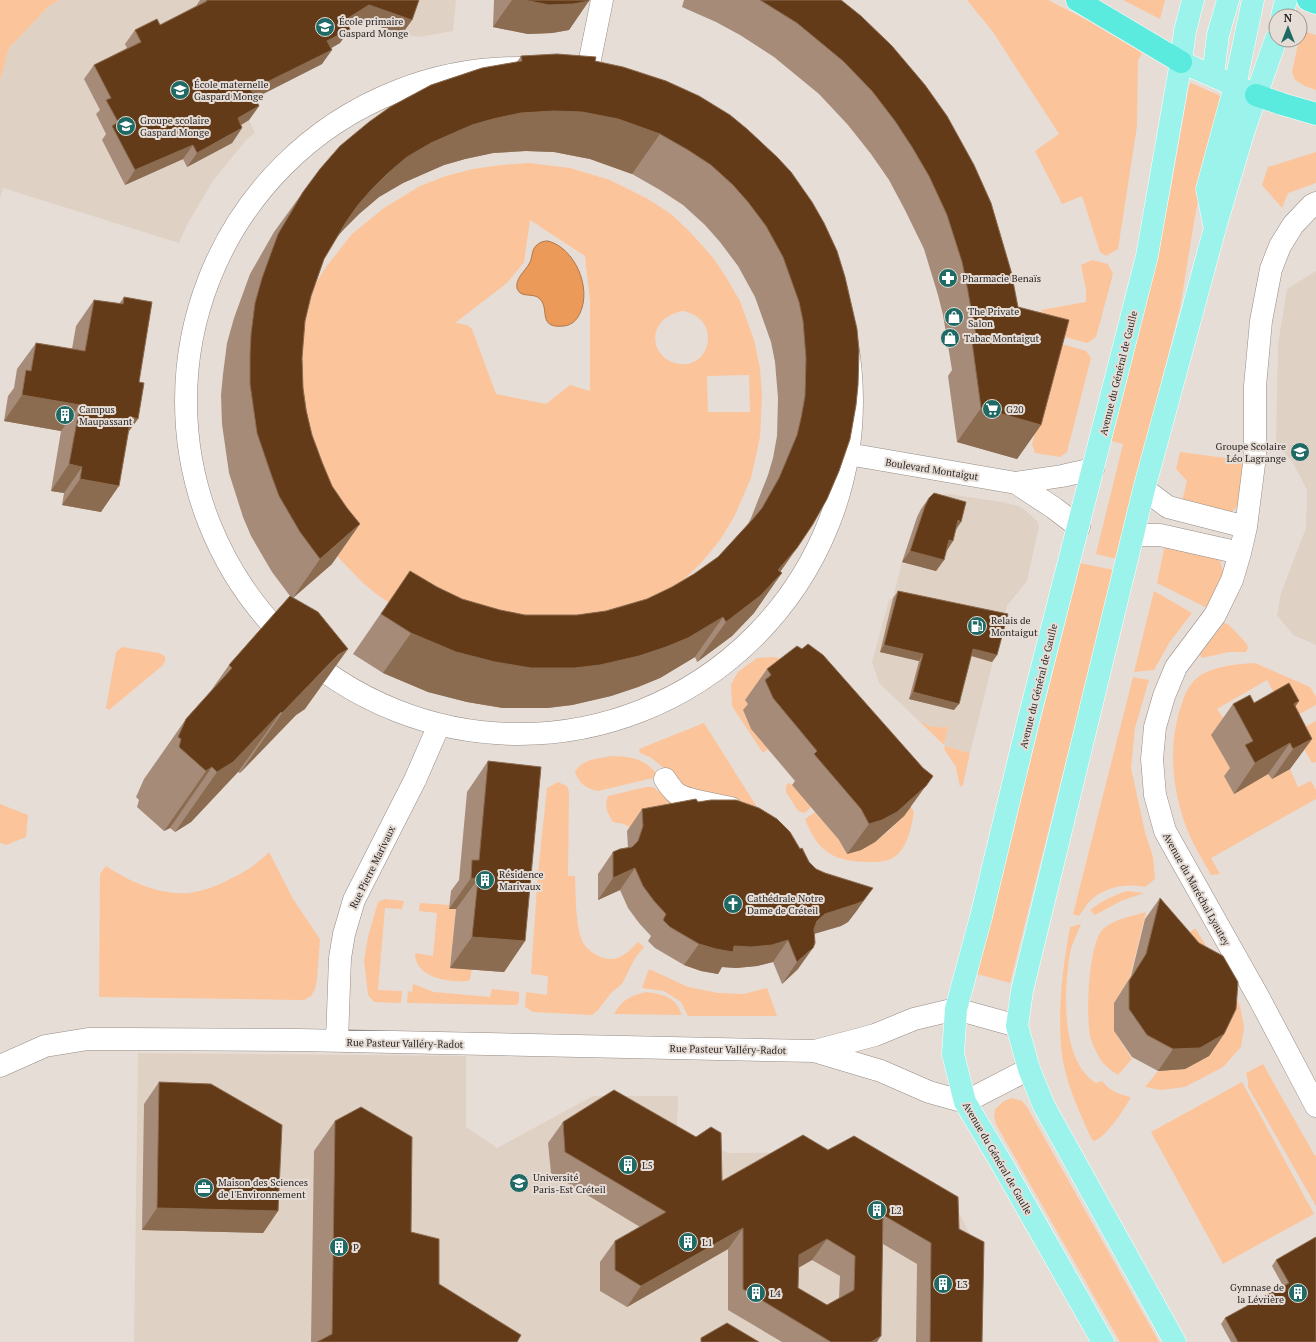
<svg xmlns="http://www.w3.org/2000/svg" width="1316" height="1342" viewBox="0 0 1316 1342" font-family="'PT Serif',serif">
	<style>
		.built { fill: #e0d1c5 }
		.green { fill: #fcc49a; fill-rule: evenodd }
		.water { fill: #eb9a59; stroke: #b17749 }
		.lines { fill: none; stroke-linecap: round; stroke-linejoin: round }
		.minor-casing { stroke: #948b84; stroke-width: 23 }
		.major-casing { stroke: #fff; stroke-width: 23 }
		.highway-casing { stroke: #fff; stroke-width: 23 }
		.minor { stroke: #fff; stroke-width: 22 }
		.major { stroke: #9cf3eb; stroke-width: 22 }
		.highway { stroke: #5aebde; stroke-width: 22 }
		.wall { fill: #a68c78; fill-rule: evenodd }
		.shaded-wall { fill: #8b6c51 }
		.building { fill: #643b18; stroke: #8b6c51; fill-rule: evenodd }
		.labels { text-anchor: middle; stroke-width: 4; stroke-linejoin: round; paint-order: stroke }
		.poi-label { font-size: 10px; fill: #2a2624; stroke: #e7ddd7; text-anchor: start }
		.street-label { font-size: 10px; fill: #2a2624; stroke: #e7ddd7 }
	</style>
	<rect width="100%" height="100%" fill="#e7ddd7"/>
	<path class="built" d="M60 0H456L453 31 419 37 402 34 359 20 336 34 340 43 318 55 322 64 242 105 255 133 246 140 213 181 188 223 179 243 3 188 0 198V81L9 48 49 6Z
		M1316 271V645L1293 635 1277 615 1281 593 1306 528 1307 490 1293 463 1276 442 1278 344 1287 289Z
		M948 494 1002 502 1018 506 1025 510 1037 521 1039 526 1027 581 1007 606 970 753 945 746 944 745 948 727 935 728 927 726 919 721 879 683 872 662 889 600 893 598 902 562 940 495Z
		M138 1053 466 1056V1127L497 1148 593 1096H678L677 1132 728 1153 843 1152 959 1213 980 1253 982 1342H134Z"/>
	<path class="green" d="M0 0H60L49 6 9 48 0 81Z
		M967 0H1048L1085 19 1142 53 1138 60 1137 126 1118 249 1106 256 1100 252 1082 196 1062 204 1035 151 1059 134 993 32Z
		M1123 0H1165L1160 19Z
		M1301 30 1316 35V90L1305 86 1295 80 1292 72Z
		M1191 83 1223 97 1224 99 1196 210 1180 308 1117 559 1096 554 1123 444 1111 441 1160 242 1170 193 1189 85Z
		M1316 152V183L1288 193 1282 208 1262 185 1268 167Z
		M529 163 570 168 610 180 648 199 671 214 691 233 714 259 726 277 740 301 754 340 760 368 762 396 760 437 751 478 734 517 720 540 702 562 672 591 545 643 398 609 375 593 362 582 335 554 284 426 311 291 326 267 352 234 384 208 420 186 446 176 473 169 501 165ZM530 220 585 256 590 301V391L570 385 546 404 496 394 472 329 467 325 455 323 507 283 524 262ZM683 311C726 320 708 376 672 362 666 360 660 354 657 348 650 328 665 314 683 311ZM749 375 750 412H708L707 376Z
		M1092 260 1108 264 1113 274 1096 337 1087 343 1058 335 1047 321 1041 310 1086 302V289L1081 265Z
		M1062 344 1086 351 1091 358 1067 452 1060 457 1035 453 1032 445 1057 346Z
		M1180 452 1233 459 1244 463 1238 505 1234 510 1228 513 1181 505 1187 481 1176 469Z
		M1167 545 1219 559C1229 583 1220 589 1207 608L1157 583 1164 549Z
		M1080 563 1114 570 1010 983 977 974Z
		M1154 591 1192 613 1169 643 1154 670 1134 672Z
		M1224 623 1229 625 1247 644 1248 648 1246 652H1229L1202 658 1200 654Z
		M122 647 159 653 165 656V661L162 666 109 710 106 708 116 652Z
		M772 657 784 659 801 671 743 711 751 729 768 749 763 753 732 706 731 684 738 672 757 658Z
		M1255 663 1310 687 1316 697V705L1289 720 1267 680 1217 709 1229 726 1233 771 1234 793 1258 780V777L1267 771 1272 779 1290 769 1298 787 1311 781 1316 790V799L1211 858 1220 874 1211 875C1203 860 1193 845 1187 829 1173 793 1168 750 1179 713 1183 700 1186 687 1197 678 1211 666 1237 664 1255 663Z
		M1133 677 1149 680 1135 728 1131 768 1145 832 1153 857 1155 879 1145 887C1125 883 1103 887 1088 903 1085 907 1082 912 1079 916L1073 914Z
		M919 721C929 727 936 728 948 727L944 745Z
		M1316 721V762L1312 763 1295 732Z
		M704 723 757 807 688 791 664 768 650 757 640 753 639 749Z
		M945 746 970 753 963 785 960 787 956 767 944 749Z
		M611 756C630 757 643 757 656 773L653 778 598 791C587 789 580 784 575 773 580 759 598 759 611 756Z
		M558 782 567 786 569 792 568 876H575C576 894 575 930 584 944 588 950 594 954 601 957 618 964 628 952 638 942L644 947 635 958 622 984 612 992 598 1010 592 1015 533 1012 525 1007 526 992 547 995 548 976 531 974 538 873 547 788Z
		M789 783 792 785 811 807 805 813 798 811 786 792V785Z
		M646 787H653L675 804 633 829 624 824 613 822C607 812 604 808 608 796Z
		M0 804 28 815 26 837 6 845 0 843Z
		M911 807 914 812C911 827 909 843 898 854 891 861 881 862 872 862 846 862 827 859 813 836 810 830 807 825 805 819L815 812 840 841 861 850C881 839 897 825 911 807Z
		M269 852 293 899 320 939 317 980 315 989 311 996 304 1000 99 997 100 874 106 866C130 882 159 895 189 893 204 891 219 885 232 878 247 871 258 863 269 852Z
		M1128 891 1144 893 1121 901 1095 915 1090 910C1102 901 1113 895 1128 891Z
		M385 899 404 901 402 909 385 908 378 990 402 991 401 1003 374 1002 368 995 364 960 368 937 378 902Z
		M420 903 450 905 456 909 450 967 472 969 470 979 468 981C463 982 458 981 452 981 436 979 415 973 415 953L433 956 437 913 419 911Z
		M1146 912 1130 977 1114 1003V1031L1132 1059 1118 1075C1113 1072 1108 1068 1104 1064 1100 1060 1091 1042 1090 1036 1086 1015 1088 944 1103 929 1114 919 1133 916 1146 912Z
		M1081 924C1077 934 1072 944 1070 953 1064 989 1060 1061 1096 1083L1102 1081C1111 1092 1118 1094 1131 1097 1123 1111 1109 1133 1095 1141L1092 1140C1079 1111 1063 1078 1061 1045 1058 1005 1063 966 1070 927Z
		M1195 928 1225 976 1240 1006 1244 1027 1241 1047 1223 1067 1185 1087 1161 1090 1145 1087 1158 1071 1185 1069 1209 1056 1221 1031 1171 949Z
		M649 969 688 987 718 993 744 994 767 988 777 1016H688L681 1002 664 991 642 988Z
		M413 984 434 992 490 997 492 989 519 992V1002L516 1005 407 1003 408 991 412 992Z
		M646 992C663 994 676 997 682 1015L614 1014C623 999 630 996 646 992Z
		M1263 1064 1315 1156 1316 1155V1206L1248 1087V1081L1246 1073Z
		M1242 1082 1314 1214 1223 1264 1151 1132Z
		M1012 1098 1022 1101 1027 1107 1159 1342H1120L996 1124 994 1116 995 1109 1004 1101Z"/>
	<path class="water" d="M548 241C575 248 592 288 580 313 577 320 572 325 564 326 537 329 550 309 540 299 534 292 520 299 517 288 515 279 525 271 529 264 533 258 531 249 537 245 540 242 544 241 548 241Z"/>
	<g class="lines">
		<defs>
			<path id="minor" d="M186 401a333 333 0 1 1 666 0a333 333 0 1 1-666 0Z
				M587 74 602 0
				M1316 203 1312 205 1293 225 1280 246 1271 269 1261 321 1255 386V456L1246 527 1240 553 1232 580 1215 615 1176 667 1164 696 1155 727 1152 759 1155 795 1165 831 1260 1000 1316 1106
				M848 454 1016 483 1062 476 1093 469
				M1016 483 1054 508 1079 527
				M1144 489 1168 507 1246 527
				M1133 535H1160L1240 553
				M665 779C668 784 671 788 675 792 684 801 717 804 731 808
				M337 1041 340 958 344 934 354 900 415 780 439 725
				M815 1051 875 1035 914 1019 956 1009 1017 1026
				M0 1066 45 1046 88 1039H124L299 1040 814 1051 881 1071 929 1092 965 1102 1029 1069"/>
			<path id="major" d="M1282 16 1286 0
				M1181 62 1247 91
				M1213 76 1218 35 1228 0
				M1214 224 1207 189 1235 86 1253 0
				M1103 1342 1002 1164 965 1102 953 1054 956 1009 981 917 1027 726 1147 256 1181 62 1185 31 1193 0
				M1175 1342 1044 1106 1029 1069 1017 1026 1022 991 1144 489 1215 228 1244 130 1276 39"/>
			<path id="highway" d="M1077 0 1181 62
				M1308 0 1316 3
				M1256 95 1282 104 1316 114"/>
		</defs>
		<use href="#minor" class="minor-casing"/>
		<use href="#major" class="major-casing"/>
		<use href="#highway" class="highway-casing"/>
		<use href="#minor" class="minor"/>
		<use href="#major" class="major"/>
		<use href="#highway" class="highway"/>
	</g>
	<path class="wall" d="M200 0H419L412 20 402 34 359 20 349 26 340 43 331 48 322 64 255 98 259 106 249 120 241 125 242 128 232 143 187 167 183 159 125 185 102 140 106 134 96 114 100 110 84 79 94 65 127 48 125 44 135 30 160 25 196 6Z
		M494 0H589L569 30 552 33 528 34 493 27Z
		M684 0H841L1018 307 1041 425 1017 459 957 442 948 376 952 370 943 315 938 295 924 249 905 210 889 180 871 154 848 125 819 94 774 57 740 35 716 22 682 7Z
		M521 56 595 61 812 202 813 524 780 571 754 613 732 636 697 662 695 657 660 678 638 687 611 696 572 705 547 708H503L467 702 428 692 383 673 353 654 410 571 437 587 462 599 500 610 525 615H577L606 611 647 599 672 587 694 574 718 557 746 528 751 518 768 475 773 458 777 436 778 398 775 362 771 342 755 297 738 266 720 242 705 225 683 205 660 190 632 174 590 159 554 152 526 151 493 153 465 159 444 165 403 183 379 197 359 214 344 229 337 237 324 259 311 296 305 321 302 358 303 388 332 564 293 597 305 709 296 715 240 773 238 772 191 822 175 832 170 828 164 831 137 807 139 800 136 797 144 779 186 719 210 692 229 665 290 596 272 572 251 536 243 517 229 473 222 424 221 395 223 374 227 343 234 318 250 274 274 232 303 192 517 62Z
		M124 297 128 433 101 512 62 505 64 493 51 491 61 431 4 421 8 396 14 388 17 369 36 343 72 349 76 326 94 300 119 304Z
		M929 498 961 522 956 530 947 550 944 560 936 571 902 562 917 517 921 509Z
		M898 591 997 655 992 662 971 656 954 710 909 699 919 661 880 652 893 598Z
		M767 669 911 807 904 816 875 842 861 850 847 854 839 840 792 785 795 781 751 729 743 710 748 704 745 700Z
		M1299 701 1295 707 1312 739 1290 769 1272 779 1268 774 1234 794 1224 776 1230 768 1211 735 1233 704Z
		M488 761 525 941 504 972 450 968 456 909H449L451 891 459 880 467 792Z
		M698 802 800 849 809 862 858 909 848 922 841 926 814 934 798 969 782 984 773 962 757 966 736 968 722 967 718 974 701 971 684 965 655 948 648 941 651 936 639 923 628 908 620 890 598 900V874L613 852 628 848 627 831 642 809Z
		M1160 898 1224 1034 1209 1056 1185 1069 1158 1071 1132 1057 1114 1031V1003L1131 976 1145 919Z
		M159 1082 278 1211 263 1233 142 1230 144 1104Z
		M335 1121 411 1232 439 1284 517 1342H311L314 1151Z
		M563 1122 722 1181 959 1229 982 1342H916L917 1264 883 1244 877 1342H782L728 1310V1249L627 1307 600 1291V1262L615 1241 640 1227 551 1173 548 1143ZM812 1260 840 1276 839 1298 827 1305 798 1288V1268Z
		M1316 1237V1342H1231L1221 1324 1225 1318 1283 1286 1272 1266 1276 1260Z"/>
	<path class="shaded-wall" d="M512 0H524L589 1 569 30 552 33 528 34 493 27Z
		M369 5 412 20 402 34 359 20 335 34 345 20Z
		M350 29 340 43 317 56 327 41Z
		M332 50 322 64 241 105 251 90Z
		M259 106 249 120 228 133 238 118Z
		M554 111 582 112 618 119 660 134 632 174 590 159 554 152 526 151 493 153 465 159 444 165 403 183 379 197 359 214 344 229 330 245 346 222 358 205 372 189 387 174 407 157 431 143 472 125 493 119 521 113Z
		M242 128 232 143 187 167 197 153Z
		M193 145 183 159 125 185 135 170Z
		M22 395 80 405 61 431 4 421Z
		M981 408 1041 425 1017 459 957 442Z
		M131 417 138 419 119 445Z
		M69 464 82 467 64 493 51 491Z
		M80 479 119 486 101 512 62 505Z
		M958 520 961 522 953 533Z
		M360 524 332 564 292 599 320 559Z
		M949 540 953 541 946 552Z
		M797 548 771 585 782 573 754 613 732 636 697 662 726 622 778 570Z
		M910 551 944 560 936 571 902 562Z
		M723 617 695 657 660 678 638 687 611 696 572 705 547 708H503L467 702 428 692 383 673 411 633Z
		M884 645 923 654 919 661 880 652Z
		M348 649 305 709 296 715 240 773 282 713 338 655Z
		M973 649 997 655 992 662 969 655Z
		M913 692 959 704 954 710 909 699Z
		M1299 701 1278 732 1294 704Z
		M281 712 238 772 191 822 175 832 217 772Z
		M1312 739 1290 769 1272 779 1293 749Z
		M1290 743 1268 774 1234 794 1255 763Z
		M212 767 170 828 164 831 206 771Z
		M933 776 904 816 875 842 861 850 847 854 869 824Z
		M635 868 620 890 598 900 613 878Z
		M471 878 478 879 456 909H449Z
		M873 888 858 909 848 922 841 926 810 935 817 921 825 914Z
		M472 937 525 941 504 972 450 968Z
		M788 940 773 962 757 966 736 968 722 967 718 974 701 971 684 965 699 944 734 946Z
		M813 948 798 969 782 984 797 962Z
		M1224 1034 1209 1056 1185 1069 1158 1071 1173 1049Z
		M157 1208 278 1211 263 1233 142 1230Z
		M743 1228 728 1249 627 1307 641 1286Z
		M827 1239 812 1260 784 1276 799 1255Z
		M881 1336 877 1342H871Z"/>
	<path class="building" d="M206 0H419L412 20 369 5 345 20 350 29 327 41 332 50 251 90 259 106 238 118 242 128 197 153 193 145 135 170 112 126 118 122 106 100 111 98 94 65 141 42 135 30 157 19 160 25 207 1Z
		M524 0H589V1L573 4 549 5Z
		M760 0H841L861 16 892 46 925 85 947 116 974 165 991 203 1011 271 1018 307 1069 320 1041 425 981 408 972 342 977 341 966 281 962 262 947 215 929 176 912 147 895 121 872 91 843 61 797 23Z
		M557 54 596 57 595 61 623 67 666 81 699 96 730 115 747 129 777 157 791 172 812 202 824 223 837 251 845 277 857 329 859 351 858 385 856 405 850 439 839 471 827 499 813 524 797 548 778 570 782 573 760 596 726 622 723 617 688 638 666 647 639 656 600 665 575 668H531L495 662 456 652 411 633 381 614 410 571 437 587 462 599 500 610 525 615H577L606 611 647 599 672 587 694 574 718 557 752 520 762 508 779 478 797 435 801 418 805 396 806 358 803 321 799 302 783 257 766 226 748 202 733 185 711 165 688 150 660 134 618 119 582 112 554 111 521 113 493 119 472 125 431 143 407 157 387 174 372 189 358 205 346 222 324 259 311 296 305 321 302 358 303 388 306 410 312 435 322 462 332 486 347 508 360 524 320 559 300 532 279 496 272 477 257 433 250 384V355L251 334 255 303 262 278 278 234 303 192 320 169 340 146 369 122 390 107 431 85 482 68 522 61 521 56Z
		M124 297 152 302 139 382 144 383 138 419 131 417 119 486 80 479 82 467 69 464 80 405 22 395 26 370 31 371 36 343 85 351 94 300 123 304Z
		M934 493 966 502 961 522 958 520 953 541 949 540 944 560 910 551 925 506 929 498Z
		M898 591 1008 614 997 655 973 649 959 704 913 692 923 654 884 645Z
		M290 596 318 612 348 649 338 655 282 713 281 712 233 762 217 772 212 767 206 771 179 747 181 739 178 737 186 719 232 668 229 665Z
		M808 644 823 655 923 768 933 776 926 786 897 812 882 820 869 824 861 809 814 754 817 751 773 698 765 680 771 675 767 669 797 646 802 649Z
		M1289 683 1299 701 1294 704 1312 739 1293 749 1290 743 1255 763 1245 745 1253 741 1233 704 1250 695 1254 703Z
		M488 761 541 767 525 941 472 937 478 879 471 878 472 860H479Z
		M696 799 698 802 711 800H736L759 808 777 819 790 832 800 849 802 848 809 862 816 869 825 873 873 888 863 901 856 904 825 914 817 921 814 929 815 943 813 948 797 962 788 940 772 945 751 947 734 946 733 952 716 949 699 944 670 927 663 920 666 914 654 901 643 886 635 868 613 878V852L620 849 632 847 638 841 643 826 642 809Z
		M1160 898 1199 943 1223 956 1238 982 1236 1009 1224 1034 1200 1048 1173 1049 1147 1035 1129 1009V981L1146 954Z
		M159 1082 211 1084 282 1125 278 1211 157 1208Z
		M614 1090 696 1137 711 1127 721 1133 722 1181 803 1135 828 1150 854 1136 958 1197 959 1229 984 1242 982 1342H930L931 1243 883 1215 881 1336 871 1342H831L743 1289V1228L641 1286 615 1270V1241L666 1212 565 1152 563 1122ZM827 1239 855 1256 854 1290 827 1305 798 1288 799 1255Z
		M361 1107 412 1137 411 1232 439 1239V1284L521 1335 517 1342H317L332 1334 335 1121Z
		M1316 1237V1342H1238L1225 1318 1289 1283 1276 1260Z
		M727 1323 759 1342H701V1338Z"/>
	<defs>
		<symbol id="school-disc" viewBox="-11 -11 22 22"><circle r="9.5" fill="#1f6a64" stroke="#e7ddd7"/><path d="M0-5L7-2L0 1L-7-2ZM-4 1L0 2.5L4 1V4Q0 6-4 4Z" fill="#fff"/></symbol>
		<symbol id="pharmacy-disc" viewBox="-11 -11 22 22"><circle r="9.5" fill="#1f6a64" stroke="#e7ddd7"/><path d="M-2-6h4v4h4v4h-4v4h-4v-4h-4v-4h4Z" fill="#fff"/></symbol>
		<symbol id="shop-disc" viewBox="-11 -11 22 22"><circle r="9.5" fill="#1f6a64" stroke="#e7ddd7"/><path d="M-5-2.5h2.3a2.7 3.5 0 0 1 5.4 0H5L5.5 6h-11ZM-1.5-2.5h3a1.5 2.3 0 0 0-3 0Z" fill="#fff"/></symbol>
		<symbol id="supermarket-disc" viewBox="-11 -11 22 22"><circle r="9.5" fill="#1f6a64" stroke="#e7ddd7"/><path d="M-6-5.5h2.5l.6 2H6L4.5 2H-2.5L-4.4-4H-6ZM-1.5 3.2a1.3 1.3 0 1 0 .1 0ZM3 3.2a1.3 1.3 0 1 0 .1 0Z" fill="#fff"/></symbol>
		<symbol id="building-disc" viewBox="-11 -11 22 22"><circle r="9.5" fill="#1f6a64" stroke="#e7ddd7"/><path d="M-4-6H4V6H1V3H-1V6H-4ZM-2.5-4.3h1.7v1.8h-1.7ZM.8-4.3h1.7v1.8H.8ZM-2.5-1h1.7V.8h-1.7ZM.8-1h1.7V.8H.8Z" fill="#fff"/></symbol>
		<symbol id="fuel-disc" viewBox="-11 -11 22 22"><circle r="9.5" fill="#1f6a64" stroke="#e7ddd7"/><path d="M-5.5-6h7V0h2V4h1.3V-2.5L3-4.5l.8-.8L6-3V5H2.5V1h-1V6h-7ZM-4.2-4.7v3.2H.2V-4.7Z" fill="#fff"/></symbol>
		<symbol id="church-disc" viewBox="-11 -11 22 22"><circle r="9.5" fill="#1f6a64" stroke="#e7ddd7"/><path d="M-1.2-6h2.4v3.5h3.3v2.4h-3.3V6h-2.4V-.1h-3.3v-2.4h3.3Z" fill="#fff"/></symbol>
		<symbol id="university-disc" viewBox="-11 -11 22 22"><circle r="9.5" fill="#1f6a64" stroke="#e7ddd7"/><path d="M0-5L7-2L0 1L-7-2ZM-4 1L0 2.5L4 1V4Q0 6-4 4Z" fill="#fff"/></symbol>
		<symbol id="office-disc" viewBox="-11 -11 22 22"><circle r="9.5" fill="#1f6a64" stroke="#e7ddd7"/><path d="M-6-3h4V-5.5h4V-3h4V5H-6ZM-1-4.5V-3h2v-1.5ZM-6 0V1H6V0Z" fill="#fff"/></symbol>
	</defs>
	<g fill-rule="evenodd">
		<use href="#school-disc" x="314" y="16" width="22" height="22"/>
		<use href="#school-disc" x="169" y="79" width="22" height="22"/>
		<use href="#school-disc" x="115" y="115" width="22" height="22"/>
		<use href="#pharmacy-disc" x="937" y="267" width="22" height="22"/>
		<use href="#shop-disc" x="943" y="306" width="22" height="22"/>
		<use href="#shop-disc" x="939" y="327" width="22" height="22"/>
		<use href="#supermarket-disc" x="981" y="398" width="22" height="22"/>
		<use href="#building-disc" x="54" y="404" width="22" height="22"/>
		<use href="#school-disc" x="1289" y="441" width="22" height="22"/>
		<use href="#fuel-disc" x="966" y="615" width="22" height="22"/>
		<use href="#building-disc" x="474" y="869" width="22" height="22"/>
		<use href="#church-disc" x="722" y="893" width="22" height="22"/>
		<use href="#building-disc" x="617" y="1154" width="22" height="22"/>
		<use href="#university-disc" x="508" y="1172" width="22" height="22"/>
		<use href="#office-disc" x="193" y="1177" width="22" height="22"/>
		<use href="#building-disc" x="866" y="1199" width="22" height="22"/>
		<use href="#building-disc" x="677" y="1231" width="22" height="22"/>
		<use href="#building-disc" x="328" y="1236" width="22" height="22"/>
		<use href="#building-disc" x="932" y="1273" width="22" height="22"/>
		<use href="#building-disc" x="745" y="1282" width="22" height="22"/>
		<use href="#building-disc" x="1287" y="1282" width="22" height="22"/>
	</g>
	<g class="labels">
		<g class="poi-label">
			<text x="339" y="25">École primaire<tspan x="339" dy="12">Gaspard Monge</tspan></text>
			<text x="194" y="88">École maternelle<tspan x="194" dy="12">Gaspard Monge</tspan></text>
			<text x="140" y="124">Groupe scolaire<tspan x="140" dy="12">Gaspard Monge</tspan></text>
			<text x="962" y="282">Pharmacie Benaïs</text>
			<text x="968" y="315">The Private<tspan x="968" dy="12">Salon</tspan></text>
			<text x="964" y="342">Tabac Montaigut</text>
			<text x="79" y="413">Campus<tspan x="79" dy="12">Maupassant</tspan></text>
			<text x="1006" y="413">G20</text>
			<text x="1286" y="450" text-anchor="end">Groupe Scolaire<tspan x="1286" dy="12">Léo Lagrange</tspan></text>
			<text x="991" y="624">Relais de<tspan x="991" dy="12">Montaigut</tspan></text>
			<text x="499" y="878">Résidence<tspan x="499" dy="12">Marivaux</tspan></text>
			<text x="747" y="902">Cathédrale Notre<tspan x="747" dy="12">Dame de Créteil</tspan></text>
			<text x="642" y="1169">L5</text>
			<text x="533" y="1181">Université<tspan x="533" dy="12">Paris-Est Créteil</tspan></text>
			<text x="218" y="1186">Maison des Sciences<tspan x="218" dy="12">de l'Environnement</tspan></text>
			<text x="891" y="1214">L2</text>
			<text x="702" y="1246">L1</text>
			<text x="353" y="1251">P</text>
			<text x="957" y="1288">L3</text>
			<text x="1284" y="1291" text-anchor="end">Gymnase de<tspan x="1284" dy="12">la Lévrière</tspan></text>
			<text x="770" y="1297">L4</text>
		</g>
		<g class="street-label">
			<text transform="translate(1118 373) rotate(-76)" y="4">Avenue du Général de Gaulle</text>
			<text transform="translate(932 469) rotate(9)" y="4">Boulevard Montaigut</text>
			<text transform="translate(1038 686) rotate(-76)" y="4">Avenue du Général de Gaulle</text>
			<text transform="translate(372 867) rotate(-64)" y="4">Rue Pierre Marivaux</text>
			<text transform="translate(1197 889) rotate(61)" y="4">Avenue du Maréchal Lyautey</text>
			<text transform="translate(405 1043) rotate(1)" y="4">Rue Pasteur Valléry-Radot</text>
			<text transform="translate(728 1049) rotate(1)" y="4">Rue Pasteur Valléry-Radot</text>
			<text transform="translate(998 1158) rotate(60)" y="4">Avenue du Général de Gaulle</text>
		</g>
	</g>
	<g transform="translate(1288 28)"><circle r="19" fill="#e7ddd7" stroke="#9b948f"/>
	<path d="M0-3L7 15L0 10L-7 15Z" fill="#1f6a64"/>
	<text y="-6" font-size="11" font-weight="bold" text-anchor="middle" fill="#2a2624">N</text>
	</g>
</svg>
